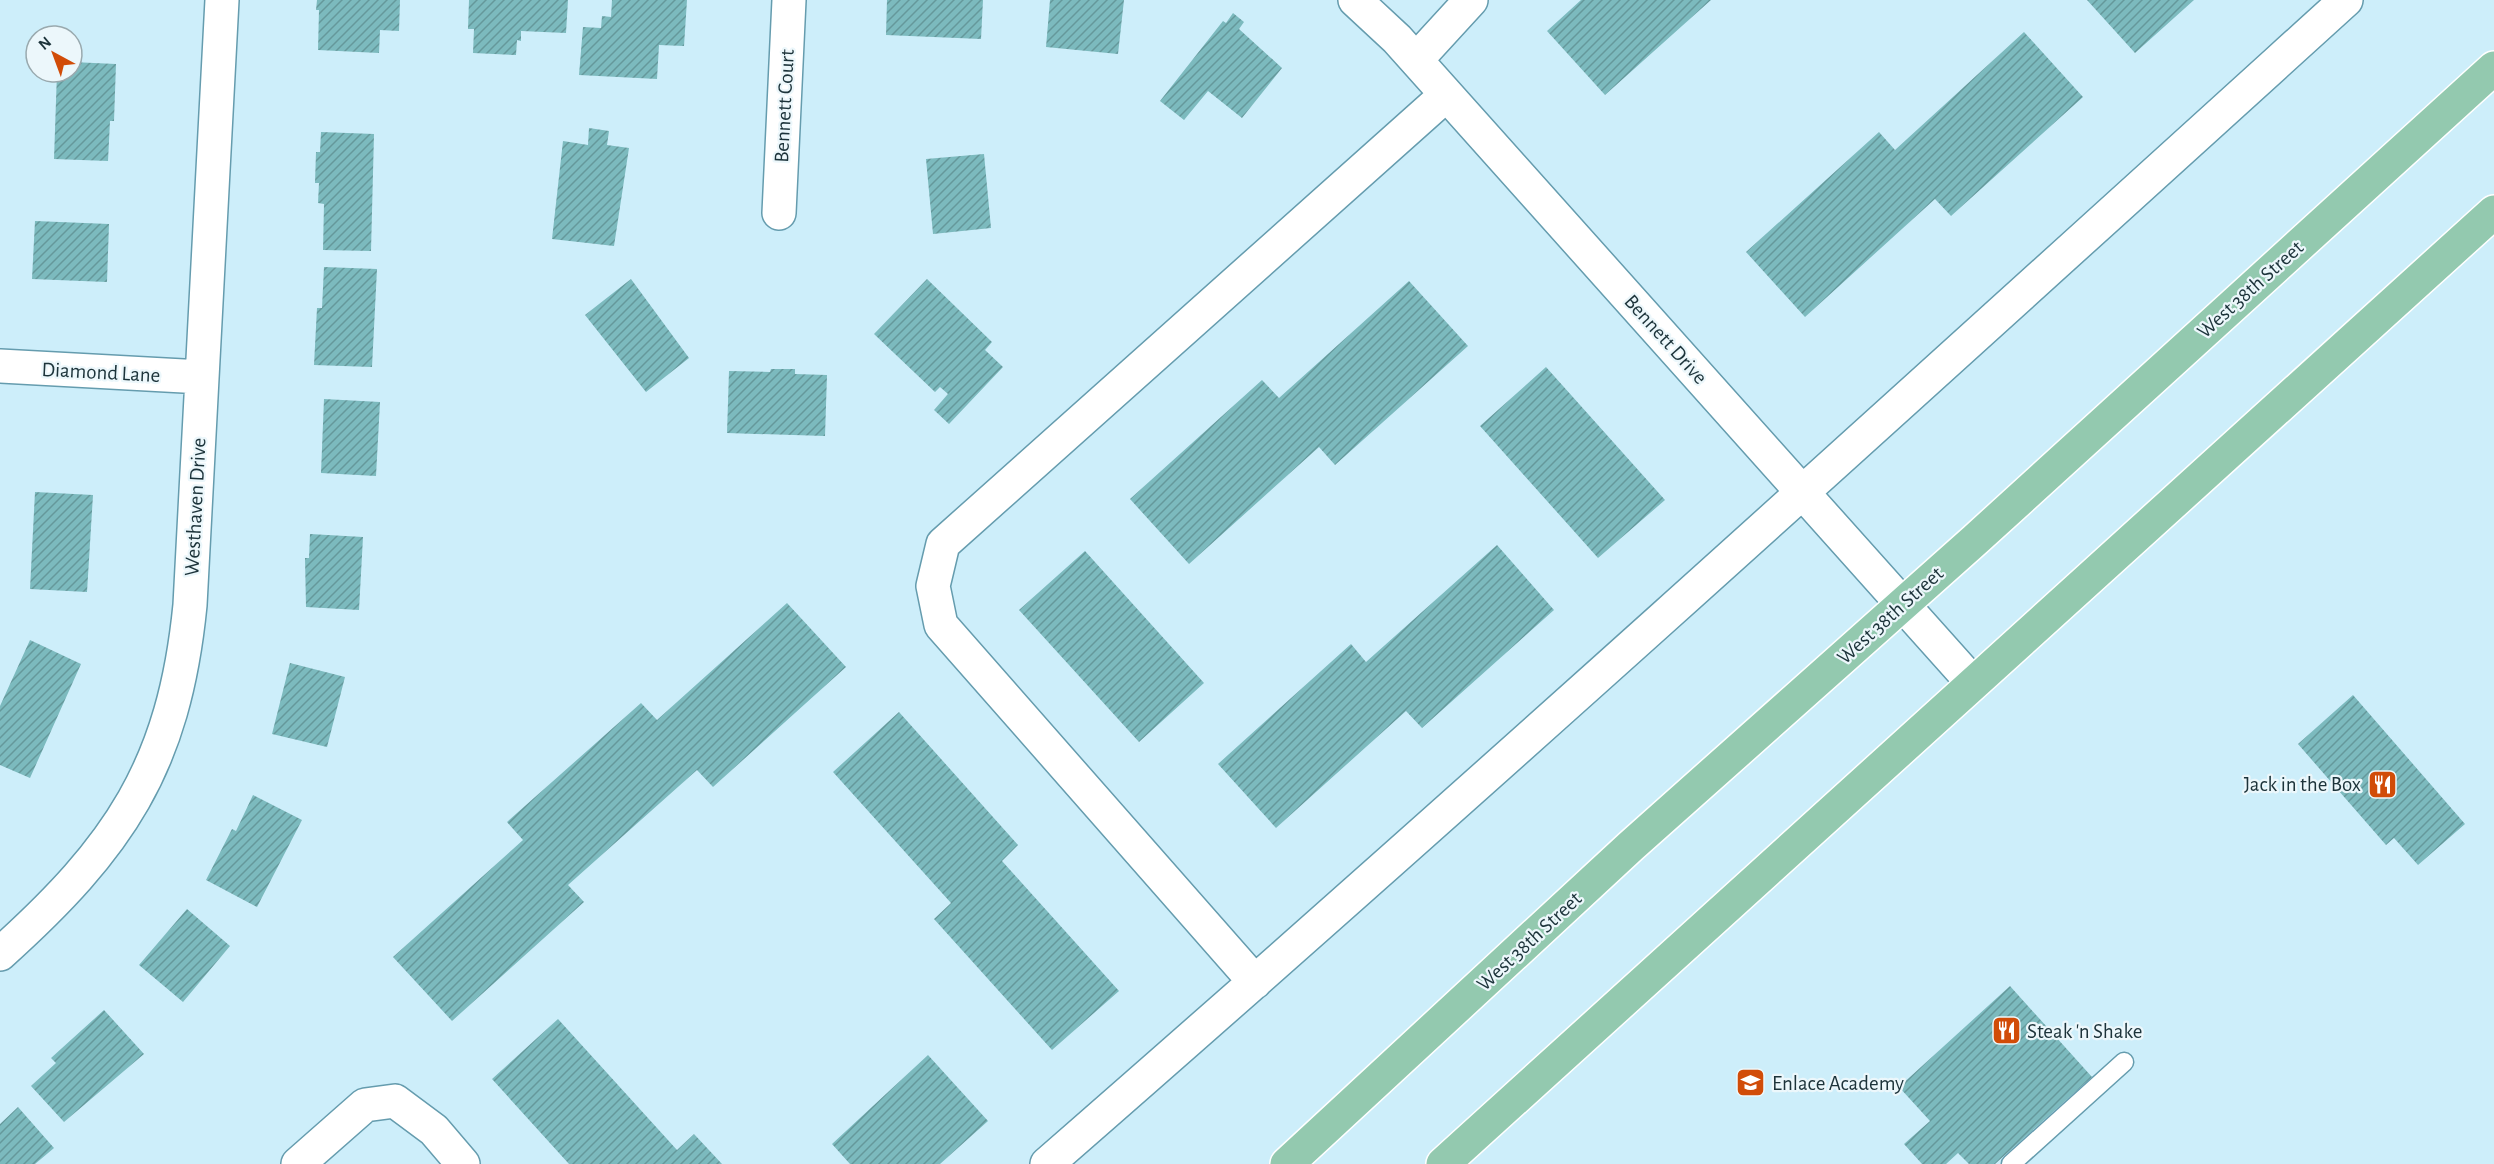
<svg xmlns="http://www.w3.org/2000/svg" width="2494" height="1164" viewBox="0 0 2494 1164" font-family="'Alegreya Sans',sans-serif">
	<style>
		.building { fill: url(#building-hatch) }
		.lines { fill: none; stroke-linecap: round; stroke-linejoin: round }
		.service-casing { stroke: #659cae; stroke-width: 21 }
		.minor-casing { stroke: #659cae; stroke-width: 36 }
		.primary-casing { stroke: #fff; stroke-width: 36 }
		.service { stroke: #fff; stroke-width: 18 }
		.minor { stroke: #fff; stroke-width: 33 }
		.primary { stroke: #93c9af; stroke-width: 33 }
		.labels { text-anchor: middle; stroke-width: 4.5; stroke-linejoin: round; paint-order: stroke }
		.street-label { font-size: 21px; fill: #1c333a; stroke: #ecf7fb }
		.poi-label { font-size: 21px; fill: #1c333a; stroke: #ecf7fb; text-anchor: start }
	</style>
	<defs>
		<pattern id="building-hatch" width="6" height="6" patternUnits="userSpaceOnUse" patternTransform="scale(1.5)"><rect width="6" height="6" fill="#7cbabe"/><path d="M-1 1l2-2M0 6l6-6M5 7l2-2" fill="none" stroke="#65989b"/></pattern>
	</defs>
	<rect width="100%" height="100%" fill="#cdeefa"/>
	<path class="building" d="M317 0H400L399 31 380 30 379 53 318 50 319 10H316Z
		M469 0H568L566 33 521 31V41L517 40 516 55 473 53 474 29H468Z
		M612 0H687L684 46 659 45 657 79 579 75 583 27 601 28 602 16 611 17Z
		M887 0H983L981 39 886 35Z
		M1050 0H1124L1118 54 1046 47Z
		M1581 0H1711L1605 95 1547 31Z
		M2087 0H2194L2135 53Z
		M1233 13 1244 22 1239 29 1282 68 1242 118 1208 91 1184 120 1160 101 1223 21 1226 23Z
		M2024 32 2083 97 1951 216 1935 199 1805 317 1746 252 1879 132 1895 150Z
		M72 62 116 64 114 121H110L108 161 54 159 57 72H72Z
		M589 128 609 131 607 145 629 148 614 246 552 239 563 141 588 145Z
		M321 132 374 134 371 251 323 250 324 204 318 203 319 183H315L316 152H320Z
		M984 154 991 228 933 234 926 159Z
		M35 221 109 224 107 282 32 279Z
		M324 267 377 269 372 367 314 365 317 308H322Z
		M631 279 689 358 646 392 585 315Z
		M927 279 992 342 985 350 1003 367 949 424 934 410 948 394 940 387 935 392 874 334Z
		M1409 281 1468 346 1335 465 1319 447 1189 564 1130 499 1262 380 1279 398Z
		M1546 367 1665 500 1598 558 1480 426Z
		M771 369H795V374L827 375 825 436 727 433 729 371 770 372Z
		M324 399 380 402 376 476 321 473Z
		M35 492 93 495 87 592 30 589Z
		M310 534 363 537 359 610 306 607 305 558H309Z
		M1497 545 1554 610 1422 728 1406 711 1276 828 1218 764 1351 644 1366 662Z
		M1085 551 1204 683 1139 742 1019 610Z
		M787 603 846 667 713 787 697 770 568 885 584 902 452 1021 393 957 523 840 507 822 641 703 657 720Z
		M30 640 81 664 30 778 0 765V706Z
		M290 663 345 677 327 747 272 734Z
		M2353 695 2465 824 2418 865 2394 838 2386 845 2298 744Z
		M899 712 1018 845 1002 861 1119 991 1052 1050 934 919 951 903 833 772Z
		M253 795 302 820 257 907 206 880 232 829 236 831Z
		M187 909 230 946 183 1002 139 965Z
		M2010 986 2092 1077 1995 1164H1969L1958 1153 1946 1164H1922L1904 1144 1930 1121 1899 1087Z
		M104 1010 144 1054 64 1122 31 1086 56 1063 51 1058Z
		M558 1019 677 1150 694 1134 722 1164H569L492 1079Z
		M928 1055 988 1121 940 1164H850L832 1144Z
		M18 1107 54 1148 35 1164H0V1124Z"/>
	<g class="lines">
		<defs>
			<path id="service" d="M2011 1164 2124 1062"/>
			<path id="minor" d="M1355 0 1397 39 1973 683
				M1416 60 1471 0
				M779 213 789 0
				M0 366 202 377
				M0 954C119 847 174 767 190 605L222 0
				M1255 982 941 625 933 586 943 544 1446 95
				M298 1164 365 1105 395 1101 434 1130 463 1164
				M1047 1164C1485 782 1915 391 2346 0"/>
			<path id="primary" d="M1287 1164 1631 846 1975 540 2494 68
				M1443 1164 2494 212"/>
		</defs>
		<use href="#service" class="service-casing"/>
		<use href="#minor" class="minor-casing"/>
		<use href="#primary" class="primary-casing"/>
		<use href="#service" class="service"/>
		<use href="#minor" class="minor"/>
		<use href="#primary" class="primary"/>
	</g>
	<defs>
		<symbol id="restaurant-square" viewBox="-11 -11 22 22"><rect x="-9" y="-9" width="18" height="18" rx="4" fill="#d14c08" stroke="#ecf7fb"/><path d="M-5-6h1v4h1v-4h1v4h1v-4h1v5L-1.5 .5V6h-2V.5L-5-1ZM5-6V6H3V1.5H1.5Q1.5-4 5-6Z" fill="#fff"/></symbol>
		<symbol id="school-square" viewBox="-11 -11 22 22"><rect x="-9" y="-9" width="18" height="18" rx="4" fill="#d14c08" stroke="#ecf7fb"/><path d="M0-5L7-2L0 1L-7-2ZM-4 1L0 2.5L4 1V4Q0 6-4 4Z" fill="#fff"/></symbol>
	</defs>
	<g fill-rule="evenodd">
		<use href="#restaurant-square" x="2366" y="768" width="33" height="33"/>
		<use href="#restaurant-square" x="1990" y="1014" width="33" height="33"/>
		<use href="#school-square" x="1734" y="1066" width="33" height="33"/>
	</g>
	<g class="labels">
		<g class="street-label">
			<text transform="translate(784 106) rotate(-87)" y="7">Bennett Court</text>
			<text transform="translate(2250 289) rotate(-42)" y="7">West 38th Street</text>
			<text transform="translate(1666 339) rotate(48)" y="7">Bennett Drive</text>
			<text transform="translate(101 372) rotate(3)" y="7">Diamond Lane</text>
			<text transform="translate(195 507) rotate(-87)" y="7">Westhaven Drive</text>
			<text transform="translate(1890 615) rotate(-42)" y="7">West 38th Street</text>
			<text transform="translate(1529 941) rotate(-43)" y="7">West 38th Street</text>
		</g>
		<g class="poi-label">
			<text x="2361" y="791" text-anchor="end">Jack in the Box</text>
			<text x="2027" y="1038">Steak 'n Shake</text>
			<text x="1772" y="1090">Enlace Academy</text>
		</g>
	</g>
	<g transform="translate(54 54) rotate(319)"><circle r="28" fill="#ecf7fb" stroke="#99a9ae" stroke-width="1.5"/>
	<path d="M0-4.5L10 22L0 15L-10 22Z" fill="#d14c08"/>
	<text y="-9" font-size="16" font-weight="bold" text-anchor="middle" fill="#1c333a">N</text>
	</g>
</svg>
